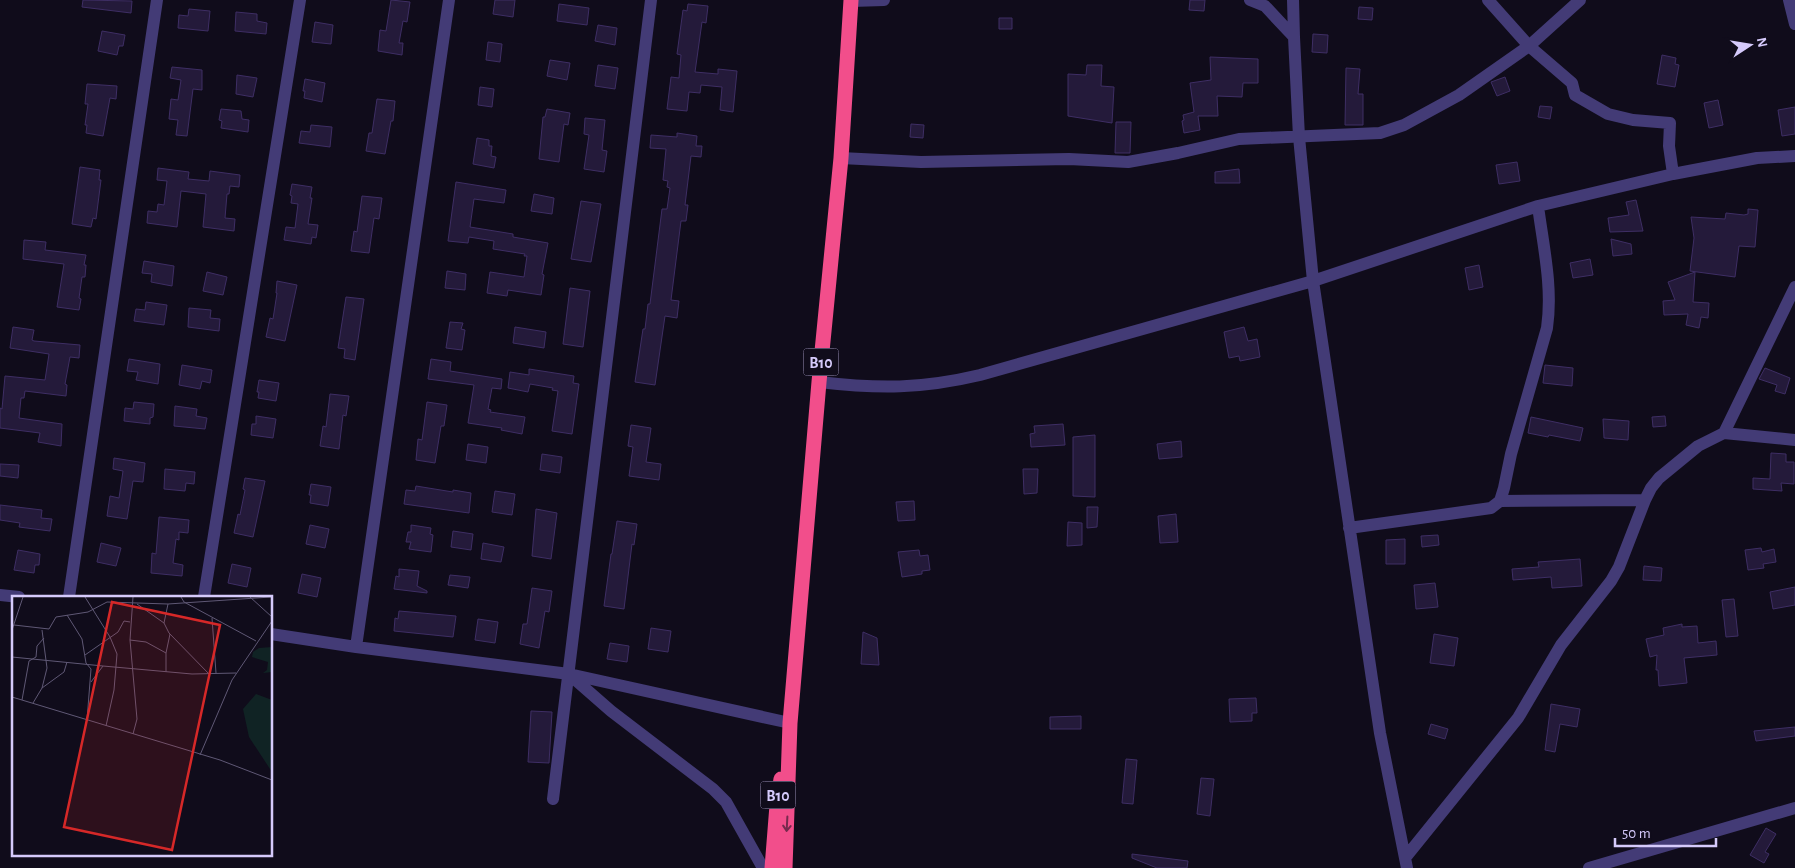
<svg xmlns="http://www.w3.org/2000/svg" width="1795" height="868" viewBox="0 0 1795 868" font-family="'Alegreya Sans',sans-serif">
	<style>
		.building { fill: #241a3a; stroke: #3e2e64 }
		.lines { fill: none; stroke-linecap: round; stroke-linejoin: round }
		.minor { stroke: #433b76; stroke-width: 12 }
		.highway { stroke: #f24e8b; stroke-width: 15 }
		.oneway { stroke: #762a4d }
		.labels { text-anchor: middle; stroke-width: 4; stroke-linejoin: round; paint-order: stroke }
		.shield { fill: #100c1b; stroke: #9a91b8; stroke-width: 1 }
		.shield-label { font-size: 16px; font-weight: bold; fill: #d5cafb }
		.inset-road { fill: none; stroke: #5f5875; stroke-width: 1 }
		.view { fill: #d62828; fill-opacity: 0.15; stroke: #d62828; stroke-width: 2.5 }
		.inset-edge { fill: none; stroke: #d5cafb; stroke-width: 2.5 }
	</style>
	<rect width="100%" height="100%" fill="#100c1b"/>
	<path class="building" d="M83 0 132 1 131 13 82 7Z
		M391 0 410 2 407 22 403 21 399 43H403L402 55 378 51 380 30 386 31Z
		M495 0H515L513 17 493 14Z
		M1190 0H1205L1204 11 1189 10Z
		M559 4 589 8 587 25 557 21Z
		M688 4 708 6 706 23 702 22 695 72 718 74V69L737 71 733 112 720 110 722 87 701 85 700 93 689 92 687 111 667 109 671 77 679 78 681 55 677 54 683 10 687 11Z
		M1359 7 1373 8 1372 20 1358 19Z
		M189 9 210 11 208 31 178 28 179 15 188 16Z
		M236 12 257 14V21L267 23 266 34 235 31Z
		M999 18H1012V29H999Z
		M315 22 333 25 331 44 312 42Z
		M598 25 617 28 615 45 595 41Z
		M102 31 125 35 123 46H119L117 55 98 51Z
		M1313 34 1328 35 1327 53 1312 52Z
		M488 42 502 44 500 62 486 60Z
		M1662 55 1676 58 1675 64 1679 65 1675 87 1657 84Z
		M1210 57 1258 59V83H1243L1242 97 1217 96 1218 116H1198L1200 130 1184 133 1182 121 1184 120 1183 115 1194 112 1190 83 1211 80Z
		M550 60 570 63 567 80 547 76Z
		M598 65 618 68 615 89 595 86Z
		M1087 65H1102L1101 86 1114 87 1112 123 1068 116V74L1086 75Z
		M172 67 202 70V90L193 89 187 136 176 135 178 120 169 119 171 99 178 100 181 80 170 78Z
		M1346 68 1360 69 1358 94H1363V125H1345Z
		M237 75 257 78 253 97 236 94Z
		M1505 77 1510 91 1497 96 1491 82Z
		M305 79 325 83 322 102 304 98 305 91H303Z
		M87 84 117 86 116 99 110 98 103 136 86 133 87 125H85L88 104H85Z
		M480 87 494 89 492 107 478 105Z
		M377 99 395 101 393 121H391L385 154 366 151 369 133H372Z
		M1718 100 1723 125 1709 128 1704 103Z
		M1540 106 1552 107 1550 119 1538 117Z
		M1795 107V134L1782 136 1778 110Z
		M221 109 241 111 242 119 249 120 248 132 221 128 222 121 219 120Z
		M547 109 570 113 568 125 564 124 559 162 539 159 543 117H545Z
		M585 118 605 120 602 150 607 151 604 172 584 169 589 135 584 134Z
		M1116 122H1131L1130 153H1115Z
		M911 124 924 125 923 138 910 137Z
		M311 125 332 127 330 147 299 143 301 131 310 132Z
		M677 133 697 136 696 146H702L701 157 691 156 685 205H688L686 221H681L671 300 679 301 677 318 665 316 655 385 635 382 643 329H645L648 304H650L662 209H667L670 188 667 187 668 181 663 180 666 149 650 148 651 135 677 137Z
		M477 138 489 140V146H492L491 156 496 157 494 168 473 164Z
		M1517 162 1520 181 1499 184 1496 165Z
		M80 167 100 170 99 180H101L96 219 93 218 91 227 72 224Z
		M158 168 189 172 188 179 209 181 210 171 240 175 239 187 230 186 229 194H227L225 218 235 219 234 231 203 227 206 194 181 191 177 227 147 223 148 211 157 212 158 204 164 205 167 181 157 180Z
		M1239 169 1240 183H1215V172Z
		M456 182 506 190 504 203 474 199 470 227 513 234V237L548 243 542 274 544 275 541 295 508 290 507 296 487 293 490 272 524 277 527 256H524L525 254 493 249 494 241 469 237 468 243 448 241Z
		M292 184 312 187 310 198H312L308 224 318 225 316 238 312 237 311 244 284 240 286 227 295 228 298 204 291 203 292 196 290 195Z
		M534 194 554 198 552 214 531 211Z
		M362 196 382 198 379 219 374 218 369 253 351 251 354 231 357 232Z
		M1636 200 1643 231 1610 232 1608 218 1629 215 1626 202Z
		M581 201 601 204 591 262 571 259Z
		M1748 209 1758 210 1755 247 1739 246 1735 277 1690 271 1694 238 1691 217 1725 219 1726 213 1744 215 1748 214Z
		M1611 239 1631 244 1632 254 1613 256Z
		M24 240 46 242 45 250 86 255 84 265H86L85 277H82L79 298 81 299 79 310 57 307 64 264 23 259Z
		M1590 259 1593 275 1573 278 1570 263Z
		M144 261 174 266 172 286 151 282 152 274 142 273Z
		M1479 265 1483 287 1469 290 1465 268Z
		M447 271 466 274 465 290 445 288Z
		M207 272 227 277 223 295 203 291Z
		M1695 272 1693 302 1709 303 1708 318 1701 317 1699 328 1686 325 1688 314 1664 315 1663 301 1675 300 1668 282Z
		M277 281 297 285 285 341 266 337 270 318 273 319 277 293H276Z
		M570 288 590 291 583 347 563 344Z
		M346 297 364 299 355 360 344 358 345 349 338 348Z
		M146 302 167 305 164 325 134 321 136 309 145 310Z
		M189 308 211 310 210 318 220 319 219 331 188 327Z
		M450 322 463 323 461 329 465 330 462 350 446 348Z
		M13 327 34 330 32 340 34 341 80 345 79 358 70 357 65 384 67 385 66 396 25 391 24 398H21L19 418 62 424 61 446 38 442 40 433 0 428V408L2 409 5 376 45 380 49 354 10 348Z
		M515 327 546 332 544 348 513 343Z
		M1244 327 1248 341 1257 339 1260 357 1240 361 1239 356 1229 358 1224 332Z
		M129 359 160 364 158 384 136 380 138 372 127 371Z
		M431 359 451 362 450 371 502 379 501 389 492 388 488 409 491 410 490 412 525 417 522 434 501 430 502 428 468 423 474 385 428 379Z
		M182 365 212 370 210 383 202 381 200 389 179 385Z
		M1545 365 1573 368 1572 386 1543 383Z
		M1765 368 1790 378 1785 394 1775 391 1777 385 1759 379Z
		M529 369 574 376 573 383 579 384 572 434 552 431 558 391 552 390 553 388 530 384 528 392 508 388 510 372 529 375Z
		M259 380 279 383 276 401 258 398 259 392H257Z
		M330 394 349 396 346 416 343 415 339 449 320 446 323 426 326 427Z
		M134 402 154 404 153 417 150 418V424L124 421 125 408 133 409Z
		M427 402 447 405 444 426H441L435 463 416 460 418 439 422 440Z
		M175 406 197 409 196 416 207 418 205 429 174 426Z
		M256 416 276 419 273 438 251 435 252 424H256Z
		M1665 416 1666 426 1653 427 1652 417Z
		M1531 417 1583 428 1580 441 1549 435 1548 437 1528 433Z
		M1603 419 1629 421 1628 440 1604 438Z
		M1063 424 1065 445 1031 447 1030 434 1035 433 1034 426Z
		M631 425 651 428 646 462 661 464 659 480 629 476 633 447 628 446Z
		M1095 435V497L1073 496V437Z
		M1181 441 1182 457 1159 459 1157 444Z
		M468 444 488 447 486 463 466 460Z
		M1771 453 1786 454V462H1794V484L1781 483 1782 491 1753 489V478L1770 479Z
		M542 454 562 457 560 473 540 470Z
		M114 458 145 463 143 482 133 481 127 519 107 516 110 496 119 498 123 471 113 469Z
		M0 464 19 465 18 478 0 476Z
		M165 469 195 472 194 484 186 483 185 491 164 489Z
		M1023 469H1038L1037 493 1024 494Z
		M245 478 265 481 253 537 234 533 238 514 240 515 245 490 243 489Z
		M311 484 331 487 328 506 310 503 311 495H309Z
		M416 486 453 492V490L471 493 469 513 404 504 406 490 415 491Z
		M495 491 515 494 512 515 492 512Z
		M914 501 915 520 898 521 896 502Z
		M0 505 42 510 41 518 52 519 50 531 19 527 20 523 0 520Z
		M1087 507H1098L1097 527 1087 528Z
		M536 509 557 513 551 559 532 556Z
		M1176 514 1178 542 1160 543 1158 516Z
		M159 517 189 520 188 533 179 532V540L176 539 173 563 183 565 182 576 151 573 152 553 156 554Z
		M617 521 637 524 634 545 632 544 624 609 604 606 611 554H612Z
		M1068 522 1082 523V545L1067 546Z
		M310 525 329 529 325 548 306 544Z
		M411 525 431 528 430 534 433 535 431 552 409 549 411 542H406L408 532H411Z
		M453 531 473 534 471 550 451 547Z
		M1438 535 1439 545 1422 547 1421 536Z
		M1405 539V564H1386V540Z
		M101 543 121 548 116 566 97 562Z
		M483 543 504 547 501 562 481 559Z
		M1761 548 1762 552 1774 549 1776 562 1763 564 1764 568 1748 570 1745 550Z
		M18 550 40 554 39 565H35L34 573 14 570Z
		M919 550 920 556 928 555 930 570 922 571V574L902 577 898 552Z
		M1580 559 1582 586 1552 588 1551 577 1513 580 1512 569 1539 567 1538 562Z
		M232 564 251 568 247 587 228 583Z
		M1644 566 1662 568 1661 581 1643 580Z
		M399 569 419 571 417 586 427 591V593L394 589 396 576 399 577Z
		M302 574 321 578 317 597 298 593Z
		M450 575 470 577 468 588 448 585Z
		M1435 583 1438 607 1416 609 1414 585Z
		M1795 587V605L1773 609 1770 592Z
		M532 588 552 591 549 612 545 611 539 648 520 644 523 624H527Z
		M1734 599 1738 636 1726 637 1722 600Z
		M399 611 456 616 453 637 394 631 395 618 398 619Z
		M478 619 498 622 495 643 475 640Z
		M1682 624V627L1697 626 1698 643 1716 641 1717 655 1684 658 1687 683 1659 686 1658 670H1656L1657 655 1650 657 1646 639 1664 635 1663 628Z
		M651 628 671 631 668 652 648 649Z
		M863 632 877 638 879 665 861 664Z
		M1434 634 1458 638 1454 666 1430 663Z
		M610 643 629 646 627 662 607 659Z
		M1256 698 1257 713H1252V721L1230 722 1229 699Z
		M1551 704 1580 709 1577 727 1560 724 1555 752 1545 750Z
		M531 711 552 712 549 763 528 762Z
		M1081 716V729H1050V717Z
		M1431 724 1448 729 1445 739 1428 734Z
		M1795 727V736L1756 741 1754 731Z
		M1126 759 1137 760 1133 804 1122 803Z
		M1201 778 1214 779 1210 816 1197 814Z
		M1766 828 1776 834 1765 852 1769 854 1764 863 1750 855Z
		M1132 854 1188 861 1187 868H1157L1132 858Z"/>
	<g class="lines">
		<path class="minor" d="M1250 0 1265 6 1294 37 1299 137 1313 281 1380 733 1407 868
			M1293 0 1294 37
			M1488 0 1529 46 1572 83 1575 95 1608 114 1633 120 1670 123 1669 146 1673 174
			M1789 0 1795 24
			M851 1 884 0
			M841 158 921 162 1069 159 1128 162 1178 153 1239 139 1380 133 1404 125 1459 95 1529 46 1580 0
			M819 382C879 389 921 389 980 375L1313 281 1538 206 1673 174 1757 158 1795 156
			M1724 433 1795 287
			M1500 501 1645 500
			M1349 528 1491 508 1500 501 1504 488 1511 454 1547 328C1553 287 1543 245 1538 206
			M0 595 19 597
			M69 597 157 0
			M204 597 300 0
			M271 634 356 647 569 674 790 723
			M356 647 449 0
			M571 676 611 711 713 789 726 802 763 868
			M553 799 651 0
			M1405 858 1518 718 1561 645 1611 581 1619 567 1645 500 1651 488 1659 478 1698 446 1724 433 1795 440
			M1589 868 1795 808"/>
		<path class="highway" d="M772 868 777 805 781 779
			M785 868 790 723 819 382 841 158 851 0"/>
	</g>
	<defs><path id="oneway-shaft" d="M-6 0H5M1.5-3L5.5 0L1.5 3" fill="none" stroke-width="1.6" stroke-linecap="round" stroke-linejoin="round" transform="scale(1.25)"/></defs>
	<use class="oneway" href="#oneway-shaft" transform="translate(787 824) rotate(93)"/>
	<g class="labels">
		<g class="shield">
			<rect x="803.5" y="348.5" width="35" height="27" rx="4"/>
			<rect x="760.5" y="781.5" width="35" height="27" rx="4"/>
		</g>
		<g class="shield-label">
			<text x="821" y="368">B10</text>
			<text x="778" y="801">B10</text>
		</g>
	</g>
	<g transform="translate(12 596)">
		<rect width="260" height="260" fill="#100c1b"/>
		<path d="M260 51V76L251 77 255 74 256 66 240 61 241 56 247 52ZM244 98 260 104V176L237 141 231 113Z" fill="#102324"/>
		<path class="inset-road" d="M73 1 98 41 105 58 102 94 94 130M121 1 118 44 125 123 121 138M169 1 172 6 244 45M238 1 260 21M125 8 152 27 157 37 197 78M55 19 70 43 74 67 79 73 75 124M200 22 204 77M152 27 156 8M2 29 37 33 44 21 76 16 95 6 156 8 259 1M0 34 11 1M118 44 134 46 154 57V76M154 57 158 38M73 59 106 36 112 25 118 26M0 61 91 70M79 86 91 70 180 78 224 77M30 92 52 76 55 66M0 101 208 164 260 184M10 104 17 65 24 61 25 50 32 42M21 107 30 92 35 72 30 34M188 159 220 84 260 25"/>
		<path class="view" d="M100 6 208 29 160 254 52 231Z"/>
		<rect width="260" height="260" class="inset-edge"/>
	</g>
	<g transform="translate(1750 45) rotate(78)" stroke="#100c1b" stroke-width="4" paint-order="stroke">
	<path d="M0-4L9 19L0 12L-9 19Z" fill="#d5cafb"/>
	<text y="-8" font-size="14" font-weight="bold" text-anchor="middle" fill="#d5cafb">N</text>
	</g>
	<path d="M1615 838v8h101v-8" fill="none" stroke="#d5cafb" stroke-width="2.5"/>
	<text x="1622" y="838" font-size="15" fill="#d5cafb" stroke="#100c1b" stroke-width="4" paint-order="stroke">50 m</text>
</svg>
